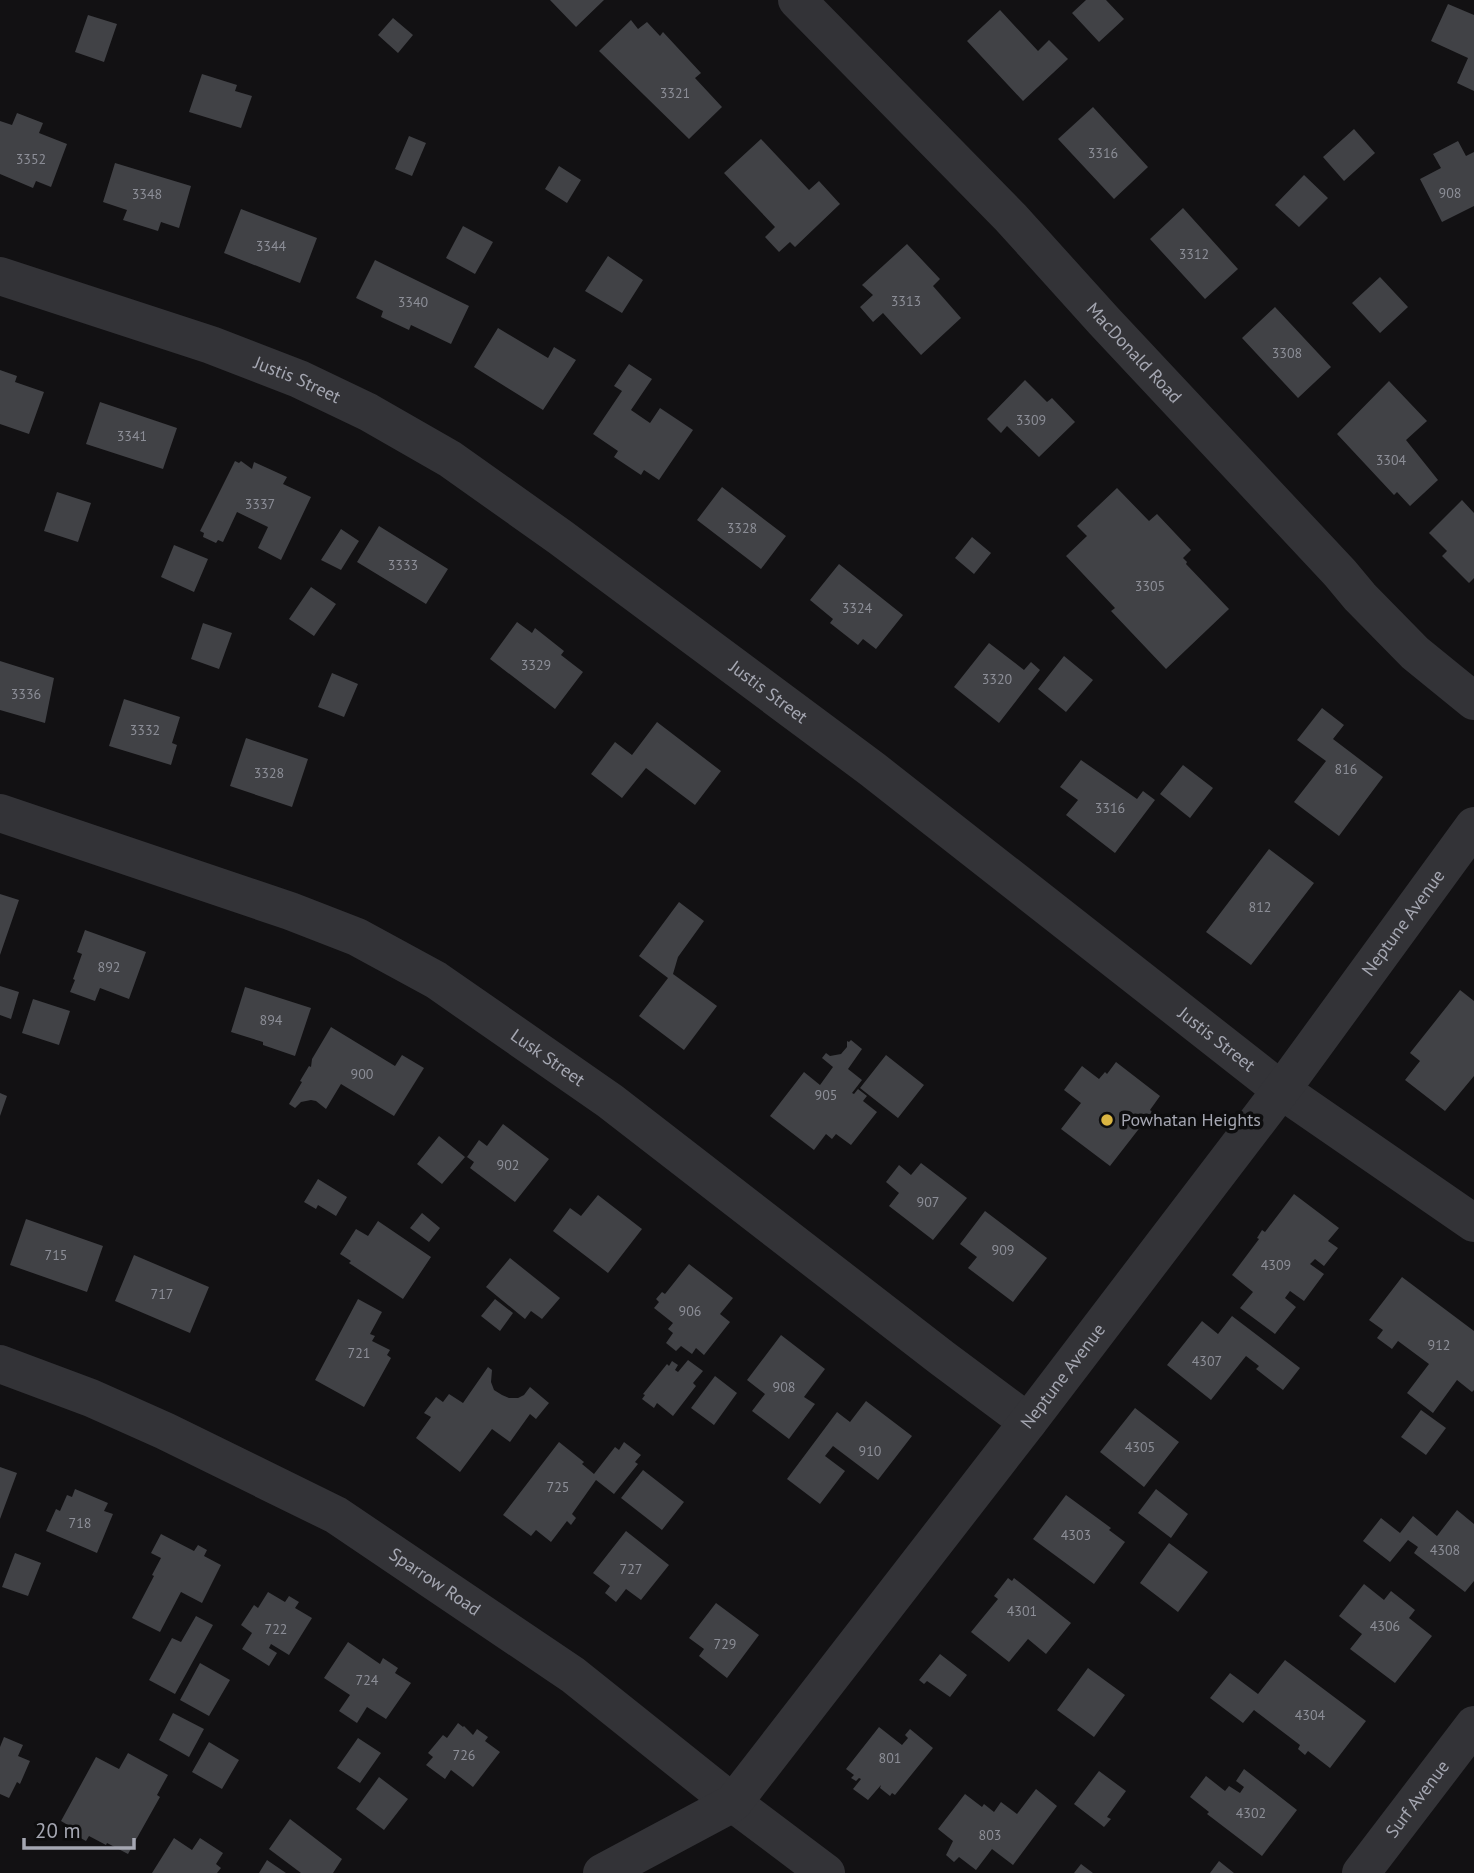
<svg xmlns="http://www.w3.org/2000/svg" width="1474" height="1873" viewBox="0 0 1474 1873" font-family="'PT Sans',sans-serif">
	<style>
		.building { fill: #414246 }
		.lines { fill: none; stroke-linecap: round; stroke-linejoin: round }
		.minor { stroke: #333337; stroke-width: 38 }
		.poi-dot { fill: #dab542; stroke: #0d0d0e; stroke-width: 2.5 }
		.labels { text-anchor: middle; stroke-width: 7; stroke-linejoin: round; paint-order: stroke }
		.number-label { font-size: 14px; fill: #8c8e97 }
		.street-label { font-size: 18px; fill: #a5a7b2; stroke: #0d0d0e }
		.poi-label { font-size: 18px; fill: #a5a7b2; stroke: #0d0d0e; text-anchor: start }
	</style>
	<rect width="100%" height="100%" fill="#121113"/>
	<path class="building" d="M550 0H604L576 27Z
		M1086 0H1106L1124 19 1099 42 1072 13Z
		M1448 4 1474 15V91L1457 83 1468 58 1431 41Z
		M1000 10 1038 51 1049 40 1068 59 1023 101 967 41Z
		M88 15 117 24 104 62 75 52Z
		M393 18 413 35 398 53 378 35Z
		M631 20 638 29 647 22 660 36 663 32 701 73 695 78 722 107 689 139 599 51Z
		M202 74 237 85 235 91 252 96 241 128 189 112Z
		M1093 107 1148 167 1114 199 1058 139Z
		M17 113 43 123 39 133 67 144 51 187 36 181 33 188 0 174V121L12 125Z
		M1354 129 1375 153 1344 181 1323 157Z
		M409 136 426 143 412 176 395 169Z
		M761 139 809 190 819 181 840 204 795 247 790 242 779 252 765 237 775 227 724 173Z
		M1458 141 1466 156 1474 152V206L1442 222 1420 179 1441 168 1433 154Z
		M115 163 191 186 179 228 161 222 158 231 123 220 127 210 103 202Z
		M559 166 581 180 567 203 545 189Z
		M1304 175 1328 198 1299 227 1275 205Z
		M1183 208 1238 269 1205 299 1150 239Z
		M241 209 317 238 300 283 224 253Z
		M463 226 493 242 475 274 446 258Z
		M907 244 940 279 933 286 961 318 921 355 883 313 873 322 860 307 873 295 862 285Z
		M608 256 643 280 622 313 585 291Z
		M375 260 469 306 451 344 411 325 409 330 381 317 383 311 356 298Z
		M1380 277 1408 307 1380 333 1352 303Z
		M1275 307 1331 367 1298 398 1242 338Z
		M498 328 548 358 554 347 576 360 543 410 474 367Z
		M629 364 652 379 631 410 650 423 660 408 693 430 659 480 644 470 641 475 614 457 618 451 593 434 622 391 614 386Z
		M0 370 17 376 15 382 44 392 29 434 0 424Z
		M1025 380 1047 402 1052 398 1075 422 1039 457 1007 426 1001 433 987 419Z
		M1389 381 1427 421 1406 440 1438 480 1410 506 1397 492 1394 495 1337 434Z
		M100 402 177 428 163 469 86 444Z
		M235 461 239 463 241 461 252 469 254 462 287 477 283 484 311 497 281 560 258 548 268 527 237 512 223 542 218 540 216 543 203 537 204 533 200 531Z
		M722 487 786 536 761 569 697 520Z
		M1117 488 1149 521 1157 514 1191 550 1183 558 1187 562 1186 564 1229 609 1166 669 1111 611 1115 608 1066 556 1087 536 1077 526Z
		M57 492 91 503 78 542 44 531Z
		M1462 500 1474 513V578L1469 583 1442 556 1447 551 1429 533Z
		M379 526 448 569 426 604 357 562Z
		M341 529 359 541 341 570 321 560Z
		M972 537 991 553 974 574 955 558Z
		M174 545 208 559 194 592 161 577Z
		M839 564 903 615 876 649 863 639 858 645 830 623 833 619 810 600Z
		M311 587 336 604 314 636 289 619Z
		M517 622 532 633 535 628 564 651 561 655 583 672 555 709 490 659Z
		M203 623 232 633 219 669 191 659Z
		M989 643 1024 670 1031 662 1040 670 999 723 954 687Z
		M1064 656 1093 680 1066 712 1038 689Z
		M0 661 54 678 45 723 0 710Z
		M332 673 358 684 344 717 318 707Z
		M124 699 180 717 172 743 177 745 171 765 109 746Z
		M1322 708 1344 725 1333 739 1383 777 1339 836 1294 802 1326 761 1297 740Z
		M657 722 721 771 695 805 646 768 622 798 591 774 615 742 632 755Z
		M246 738 308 759 292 807 230 786Z
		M1081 760 1137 799 1143 791 1155 800 1115 853 1066 815 1078 800 1060 787Z
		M1183 765 1213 788 1190 818 1160 794Z
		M1269 849 1314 883 1251 965 1206 932Z
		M0 894 19 900 0 955Z
		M679 902 704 921 678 957 673 974 717 1006 684 1050 639 1016 668 978 639 956Z
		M85 930 146 952 129 999 100 988 95 1001 70 992 75 980 73 979 82 954 77 952Z
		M0 986 19 992 11 1019 0 1015Z
		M245 987 311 1008 295 1056 263 1045V1042L231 1032Z
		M1460 990 1474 1001V1076L1445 1111 1405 1080 1420 1061 1410 1053Z
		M33 999 70 1011 59 1045 22 1033Z
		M331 1027 395 1066 402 1055 424 1068 394 1116 341 1084 326 1109 316 1101 311 1100 301 1102 295 1108 289 1104 302 1082 300 1081 309 1066 311 1067 312 1059Z
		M851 1040 862 1049 848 1069 862 1080 852 1093 854 1094 858 1089 867 1096 863 1101 877 1112 851 1145 836 1134 832 1139 826 1134 814 1150 770 1116 804 1072 820 1085 833 1067 822 1058 826 1053 830 1056 841 1054 847 1047V1041L849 1042Z
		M886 1055 924 1085 898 1118 860 1088Z
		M1116 1062 1160 1096 1150 1110 1152 1112 1110 1166 1061 1129 1081 1103 1064 1090 1082 1066 1099 1079 1105 1072 1107 1074Z
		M0 1093 7 1096 0 1116Z
		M503 1124 549 1159 515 1202 470 1168 474 1162 467 1157 479 1140 487 1146Z
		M439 1136 465 1157 442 1184 417 1164Z
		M921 1163 967 1198 933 1240 889 1206 899 1193 886 1182 899 1165 911 1175Z
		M318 1179 347 1197 336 1216 318 1205 316 1209 304 1202Z
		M1294 1194 1339 1228 1328 1241 1338 1248 1324 1266 1315 1259 1310 1264 1324 1274 1304 1301 1290 1291 1285 1298 1296 1307 1275 1334 1240 1308 1253 1292 1232 1275 1259 1239 1257 1238 1262 1230 1265 1232Z
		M598 1195 642 1229 608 1273 553 1231 570 1208 581 1216Z
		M985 1211 1047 1258 1013 1302 968 1268 977 1257 960 1244Z
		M422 1213 440 1228 429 1242 410 1228Z
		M26 1219 103 1246 87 1292 10 1265Z
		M378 1221 431 1257 403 1299 349 1263 351 1261 340 1254 356 1229 368 1236Z
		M134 1255 209 1287 190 1333 115 1301Z
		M510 1258 560 1298 542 1319 531 1311 525 1319 486 1287Z
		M689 1264 733 1298 720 1314 730 1322 704 1355 696 1348 692 1354 681 1346 676 1351 666 1343 673 1333 668 1329 673 1323 654 1308 659 1302 656 1299 662 1292 665 1294Z
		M1402 1277 1474 1331V1390L1472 1392 1457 1380 1433 1413 1407 1393 1429 1364 1398 1341 1392 1349 1377 1338 1383 1330 1369 1320Z
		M358 1299 382 1312 370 1334 375 1336 372 1341 390 1350 387 1355 391 1358 364 1407 315 1380Z
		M495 1299 513 1313 500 1331 481 1316Z
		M1232 1316 1300 1368 1283 1390 1256 1369 1259 1366 1246 1356 1211 1400 1167 1365 1202 1321 1218 1334Z
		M781 1335 825 1369 804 1397 815 1404 789 1439 752 1411 765 1394 747 1380Z
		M688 1360 703 1371 693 1383 696 1386 673 1416 657 1403 654 1408 642 1399 645 1395 643 1394 667 1364 669 1366 672 1361 678 1365 675 1370 678 1372Z
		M488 1367 492 1370 491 1382 494 1390 502 1395 509 1398H518L524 1395 530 1387 549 1403 536 1419 530 1414 510 1442 492 1429 460 1472 416 1438 431 1417 424 1413 436 1397 443 1402 449 1394 463 1403Z
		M715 1376 737 1393 714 1425 691 1408Z
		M866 1401 912 1436 878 1480 833 1446 825 1456 845 1471 820 1504 787 1479 837 1412 850 1422Z
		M1135 1408 1179 1442 1144 1487 1100 1452Z
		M1421 1410 1446 1428 1426 1455 1401 1437Z
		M559 1442 584 1462 582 1464 594 1474 615 1447 619 1450 624 1442 641 1455 635 1462 638 1464 614 1494 596 1480 572 1514 576 1518 571 1525 567 1521 551 1542 536 1530 531 1536 503 1515Z
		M0 1467 17 1473 0 1519Z
		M643 1470 684 1502 662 1530 621 1498Z
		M75 1489 108 1503 104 1511 113 1514 97 1553 46 1531 56 1509 60 1511 67 1495 72 1497Z
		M1156 1489 1188 1514 1171 1538 1138 1513Z
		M1066 1495 1111 1528 1109 1530 1125 1542 1094 1584 1033 1539Z
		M1457 1510 1474 1524V1581L1465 1592 1414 1553 1418 1547 1408 1540 1390 1562 1363 1541 1381 1518 1400 1533 1413 1516 1437 1536Z
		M626 1531 669 1565 641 1600 626 1589 616 1602 605 1593 610 1586 593 1573Z
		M161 1534 194 1551 198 1545 207 1550 204 1556 221 1565 202 1603 181 1592 160 1632 132 1618 154 1576 152 1575 161 1558 151 1553Z
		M1169 1543 1208 1572 1178 1612 1140 1583Z
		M15 1553 41 1563 28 1596 2 1587Z
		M1008 1578 1012 1581 1014 1578 1071 1623 1046 1654 1028 1639 1009 1662 971 1632 998 1599 994 1596Z
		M1364 1584 1384 1600 1391 1591 1415 1610 1409 1618 1432 1636 1395 1683 1350 1649 1362 1634 1339 1616Z
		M268 1592 285 1602 289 1596 299 1602 295 1608 312 1618 289 1655 271 1644 269 1648 277 1653 269 1666 242 1649 252 1633 241 1625 254 1605 258 1608Z
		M716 1603 759 1635 727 1678 699 1656 704 1649 689 1638Z
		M196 1616 213 1625 175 1694 149 1680 172 1638 181 1642Z
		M348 1642 380 1664 383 1658 398 1668 395 1673 411 1683 386 1719 367 1707 357 1723 339 1711 350 1695 324 1678Z
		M940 1654 967 1675 950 1697 927 1681 924 1684 919 1680Z
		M1285 1660 1366 1721 1330 1768 1308 1751 1305 1755 1298 1749 1300 1745 1254 1710 1243 1723 1210 1698 1230 1673 1258 1694Z
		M200 1663 230 1680 209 1716 180 1700Z
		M1088 1668 1125 1695 1094 1737 1057 1710Z
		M173 1713 204 1729 189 1757 159 1740Z
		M458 1723 463 1727 464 1726 473 1735 477 1729 488 1737 485 1741 500 1752 473 1787 451 1770 445 1779 426 1765 433 1757 428 1753 443 1735 447 1738Z
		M879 1727 902 1745 908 1738 905 1735 910 1729 933 1748 895 1795 892 1793 890 1796 880 1788 881 1785 868 1800 853 1789 861 1779 859 1778 856 1781 851 1778 854 1775 846 1769Z
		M4 1737 23 1745 18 1756 30 1761 20 1784 17 1782 9 1798 0 1794V1747Z
		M358 1738 381 1753 360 1783 337 1768Z
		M209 1742 239 1760 222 1789 192 1772Z
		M128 1753 168 1775 157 1795 160 1797 128 1854 107 1843 106 1845 89 1836 86 1841 75 1835 78 1831 61 1821 96 1757 119 1769Z
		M1244 1769 1297 1810 1262 1856 1207 1814 1209 1812 1190 1797 1206 1776 1225 1791 1229 1786 1240 1793 1244 1787 1236 1781Z
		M1099 1771 1126 1791 1107 1817 1111 1819 1104 1827 1074 1804Z
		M379 1777 408 1799 384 1830 356 1809Z
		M1036 1789 1057 1806 1013 1865 992 1849 976 1870 959 1857 954 1862 946 1855 953 1841 938 1829 965 1794 982 1807 984 1804 994 1812 1001 1802 1017 1814Z
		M290 1819 342 1859 333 1873H301L269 1849Z
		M174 1838 192 1850 200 1838 223 1853 216 1864 221 1868 217 1873H152Z
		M267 1860 286 1873H259Z
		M1219 1861 1234 1873H1210Z
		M1081 1864 1093 1873H1074Z"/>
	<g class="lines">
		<g class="minor">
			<path id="s1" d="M797 0 1011 218 1104 321 1340 573 1360 597 1415 653 1474 701"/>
			<path id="s2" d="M0 276 211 345 299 379 368 412 450 459 560 537 872 769 1281 1090 1474 1223"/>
			<path id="s3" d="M0 813 290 911 357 937 436 980 610 1101 942 1358 1028 1422"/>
			<path id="s4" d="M0 1364 91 1398 165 1431 336 1515 573 1675 733 1803 826 1873"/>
			<path id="s5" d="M602 1873 733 1803 1028 1422 1288 1081 1474 826"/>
			<path id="s6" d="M1361 1873 1474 1725"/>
		</g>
	</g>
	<circle class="poi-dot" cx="1107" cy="1120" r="7"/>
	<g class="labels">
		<g class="number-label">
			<text x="675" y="98">3321</text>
			<text x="1103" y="158">3316</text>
			<text x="31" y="164">3352</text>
			<text x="1450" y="198">908</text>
			<text x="147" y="199">3348</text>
			<text x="271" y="251">3344</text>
			<text x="1194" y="259">3312</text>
			<text x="906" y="306">3313</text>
			<text x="413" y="307">3340</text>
			<text x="1287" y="358">3308</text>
			<text x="1031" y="425">3309</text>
			<text x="132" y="441">3341</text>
			<text x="1391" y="465">3304</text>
			<text x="260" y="509">3337</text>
			<text x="742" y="533">3328</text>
			<text x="403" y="570">3333</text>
			<text x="1150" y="591">3305</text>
			<text x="857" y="613">3324</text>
			<text x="536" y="670">3329</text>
			<text x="997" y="684">3320</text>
			<text x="26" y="699">3336</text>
			<text x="145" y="735">3332</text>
			<text x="1346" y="774">816</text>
			<text x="269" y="778">3328</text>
			<text x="1110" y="813">3316</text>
			<text x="1260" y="912">812</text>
			<text x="109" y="972">892</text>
			<text x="271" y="1025">894</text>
			<text x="362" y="1079">900</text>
			<text x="826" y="1100">905</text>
			<text x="508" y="1170">902</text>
			<text x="928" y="1207">907</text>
			<text x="1003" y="1255">909</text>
			<text x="56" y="1260">715</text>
			<text x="1276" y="1270">4309</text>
			<text x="162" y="1299">717</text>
			<text x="690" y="1316">906</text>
			<text x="1439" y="1350">912</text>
			<text x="359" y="1358">721</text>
			<text x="1207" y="1366">4307</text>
			<text x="784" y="1392">908</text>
			<text x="1140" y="1452">4305</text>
			<text x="870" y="1456">910</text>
			<text x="558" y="1492">725</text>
			<text x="80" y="1528">718</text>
			<text x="1076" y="1540">4303</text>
			<text x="1445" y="1555">4308</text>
			<text x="631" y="1574">727</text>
			<text x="1022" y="1616">4301</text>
			<text x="1385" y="1631">4306</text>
			<text x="276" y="1634">722</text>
			<text x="725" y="1649">729</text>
			<text x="367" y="1685">724</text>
			<text x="1310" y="1720">4304</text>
			<text x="464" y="1760">726</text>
			<text x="890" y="1763">801</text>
			<text x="1251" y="1818">4302</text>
			<text x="990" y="1840">803</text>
		</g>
		<g class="street-label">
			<text dy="6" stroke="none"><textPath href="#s1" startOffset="488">MacDonald Road</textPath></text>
			<text dy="6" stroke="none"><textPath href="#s2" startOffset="315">Justis Street</textPath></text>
			<text dy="6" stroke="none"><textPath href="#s2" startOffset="882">Justis Street</textPath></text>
			<text dy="6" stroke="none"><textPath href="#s5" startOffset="1255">Neptune Avenue</textPath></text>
			<text dy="6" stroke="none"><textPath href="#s2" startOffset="1449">Justis Street</textPath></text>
			<text dy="6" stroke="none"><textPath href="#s3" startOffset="604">Lusk Street</textPath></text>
			<text dy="6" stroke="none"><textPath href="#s5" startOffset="688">Neptune Avenue</textPath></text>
			<text dy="6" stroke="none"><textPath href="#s4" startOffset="488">Sparrow Road</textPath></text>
			<text dy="6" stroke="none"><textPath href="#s6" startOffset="93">Surf Avenue</textPath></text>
		</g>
		<g class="poi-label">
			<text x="1121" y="1126">Powhatan Heights</text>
		</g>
	</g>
	<path d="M24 1838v10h110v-10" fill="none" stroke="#a5a7b2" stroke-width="3.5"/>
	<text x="35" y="1838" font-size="21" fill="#a5a7b2" stroke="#0d0d0e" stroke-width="5" paint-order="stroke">20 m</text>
</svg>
